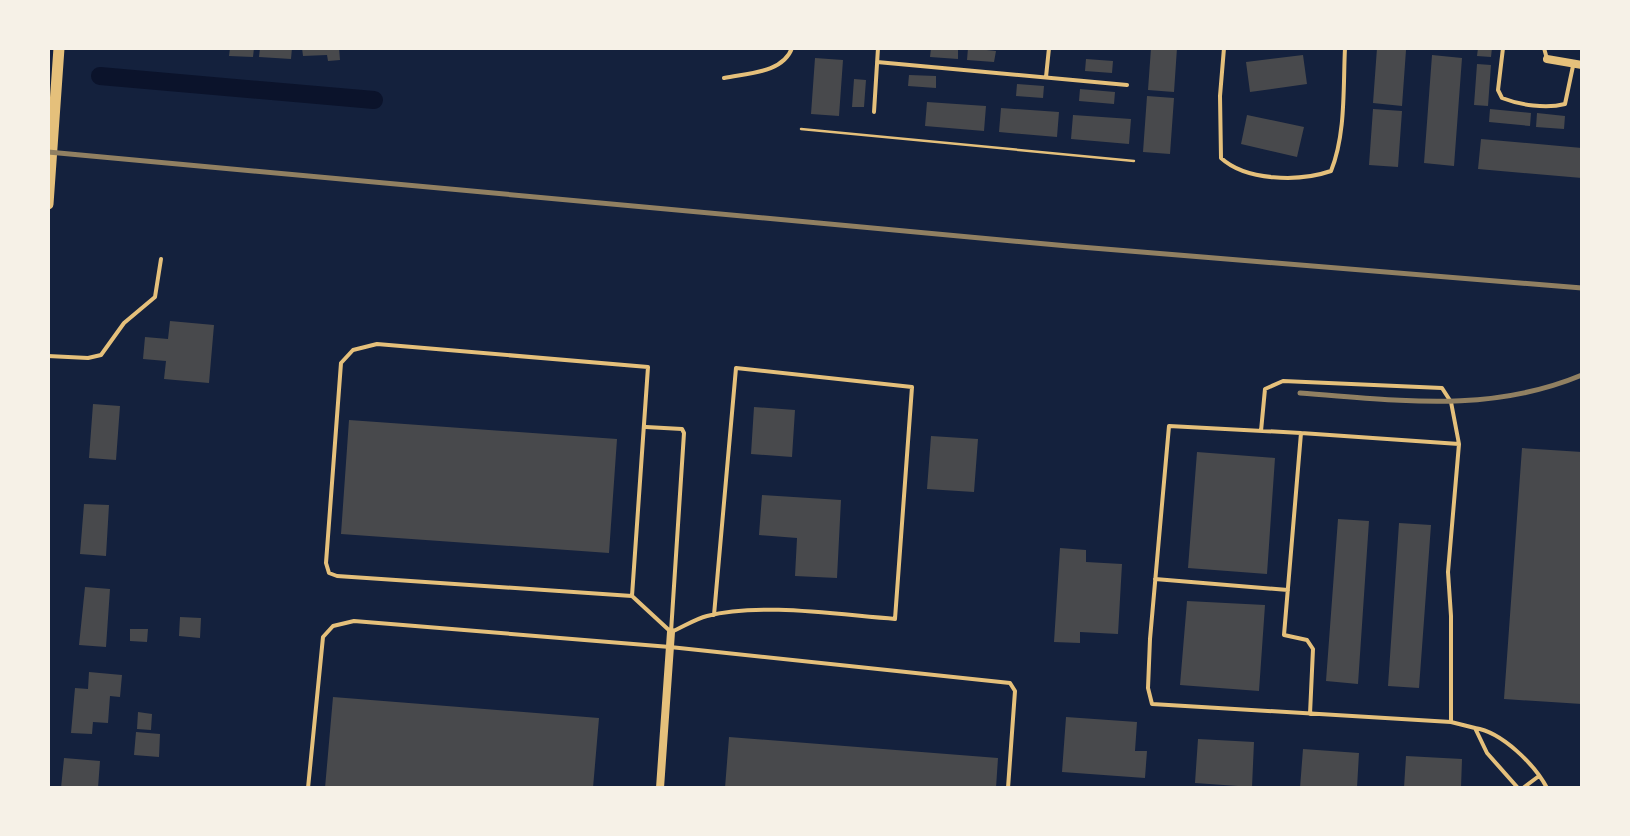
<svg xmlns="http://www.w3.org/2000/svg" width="1630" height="836" viewBox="0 0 1630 836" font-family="Figtree,sans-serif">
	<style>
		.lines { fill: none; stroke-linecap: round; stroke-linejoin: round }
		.canal { stroke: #0b132b; stroke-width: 18 }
		.building { fill: #48494c }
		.path { stroke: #e5c07b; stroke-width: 2.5 }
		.service { stroke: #e5c07b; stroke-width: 4 }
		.minor { stroke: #e5c07b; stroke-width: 8 }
		.secondary { stroke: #e5c07b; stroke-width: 11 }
		.rail { stroke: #918062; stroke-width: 5 }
	</style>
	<rect width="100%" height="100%" fill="#14213d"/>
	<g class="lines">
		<path class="canal" d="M100 76 374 100"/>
	</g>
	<path class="building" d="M230 48H254L253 57 229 56Z
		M260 48H292L291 59 259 57Z
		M302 48H339L340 60 328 61 327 55 303 56Z
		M931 48H958V59L930 57Z
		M968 48 996 51 994 62 967 60Z
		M1151 48H1177L1174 92 1148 90Z
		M1377 48 1406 50 1402 106 1373 103Z
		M1478 48H1492L1491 57 1477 56Z
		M1303 55 1307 84 1250 92 1246 62Z
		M1432 55 1462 58 1454 166 1424 163Z
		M815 58 843 60 839 116 811 114Z
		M1086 59 1113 61 1112 73 1085 71Z
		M1477 64 1491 65 1488 106 1474 105Z
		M909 75 936 76V88L908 86Z
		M854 79 866 80 864 107H852Z
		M1017 84 1044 86 1043 98 1016 96Z
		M1080 89 1115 92 1114 104 1079 101Z
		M1147 96 1174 98 1170 154 1143 152Z
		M927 102 986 106 984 131 925 126Z
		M1001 108 1059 112 1057 137 999 132Z
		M1373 109 1402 111 1398 167 1369 165Z
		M1490 109 1531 113 1530 126 1489 122Z
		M1537 113 1565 116 1564 129 1536 127Z
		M1073 115 1131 119 1129 144 1071 139Z
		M1247 115 1304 127 1297 157 1241 144Z
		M1481 139 1582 148V178L1478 169Z
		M170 321 214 325 209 383 164 379 166 361 143 359 145 337 168 339Z
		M93 404 120 406 116 460 89 458Z
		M754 407 795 410 792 457 751 454Z
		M349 420 617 439 609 553 341 534Z
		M931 436 978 439 974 492 927 489Z
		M1522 448 1582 452V704L1504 699Z
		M1197 452 1275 458 1267 574 1188 568Z
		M762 495 841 500 837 578 795 576 797 538 759 535Z
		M84 504 109 505 106 556 80 554Z
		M1338 519 1369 521 1358 684 1326 681Z
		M1399 523 1431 525 1419 688 1388 686Z
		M1060 548 1086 550V562L1122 564 1118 634 1080 632V643L1054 642Z
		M85 587 110 589 106 647 79 645Z
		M1187 601 1265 605 1259 691 1180 685Z
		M180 617 201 618 200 638 179 636Z
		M130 629H148L147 642 130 641Z
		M89 672 122 675 120 697 110 696 108 723 93 722 92 734 71 733 75 688 88 689Z
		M333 697 599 718 593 788H325Z
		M138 712 152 714 151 730 137 729Z
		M1066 717 1137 722 1135 751H1147L1145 778 1062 772Z
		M136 732 160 734 159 757 134 755Z
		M729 737 998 758 996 788H725Z
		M1198 739 1254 742 1252 787 1195 783Z
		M1303 749 1359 753 1357 788H1300Z
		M1406 756 1462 759 1461 788H1404Z
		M64 758 100 761 98 788H61Z"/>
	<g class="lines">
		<path class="path" d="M801 129 1134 161"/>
		<path class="service" d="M1224 48 1220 96 1221 158C1246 181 1299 182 1331 171 1346 134 1343 87 1345 48
			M1503 48 1498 90 1502 98C1520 105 1546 109 1565 104L1573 66
			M1544 48 1547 59
			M877 62 1127 85
			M1046 77 1049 48
			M724 78C748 73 783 73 792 48
			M874 112 878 48
			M48 356 88 358 101 355 124 323 155 297 161 259
			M646 427 682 429 684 433 671 632
			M1261 431 1265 389 1283 381 1442 388 1451 402 1459 444 1448 572 1451 616V722
			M1301 433 1459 444
			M1155 579 1288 590
			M632 596 648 367 377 344 353 350 341 363 326 563 329 573 337 576 632 596 671 632
			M671 632C683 627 695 619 707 616 759 602 840 615 895 619L912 387 736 368 714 615
			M1310 714 1313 649 1307 640 1284 635 1301 433 1169 426 1150 639 1148 688 1152 704 1451 722 1475 728
			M308 788 323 637 333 626 354 621 670 647 1010 683 1015 691 1008 788
			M1518 788 1487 753 1475 728C1502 732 1535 765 1547 788
			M1523 788 1539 776"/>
		<path class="minor" d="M1547 59 1582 65
			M660 788 671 632"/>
		<path class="secondary" d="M48 204 59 48"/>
		<path class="rail" d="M48 152 1068 246 1582 288
			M1300 393C1399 400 1488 414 1582 375"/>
	</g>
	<rect width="1630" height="836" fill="none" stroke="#f6f1e7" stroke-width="100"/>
</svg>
